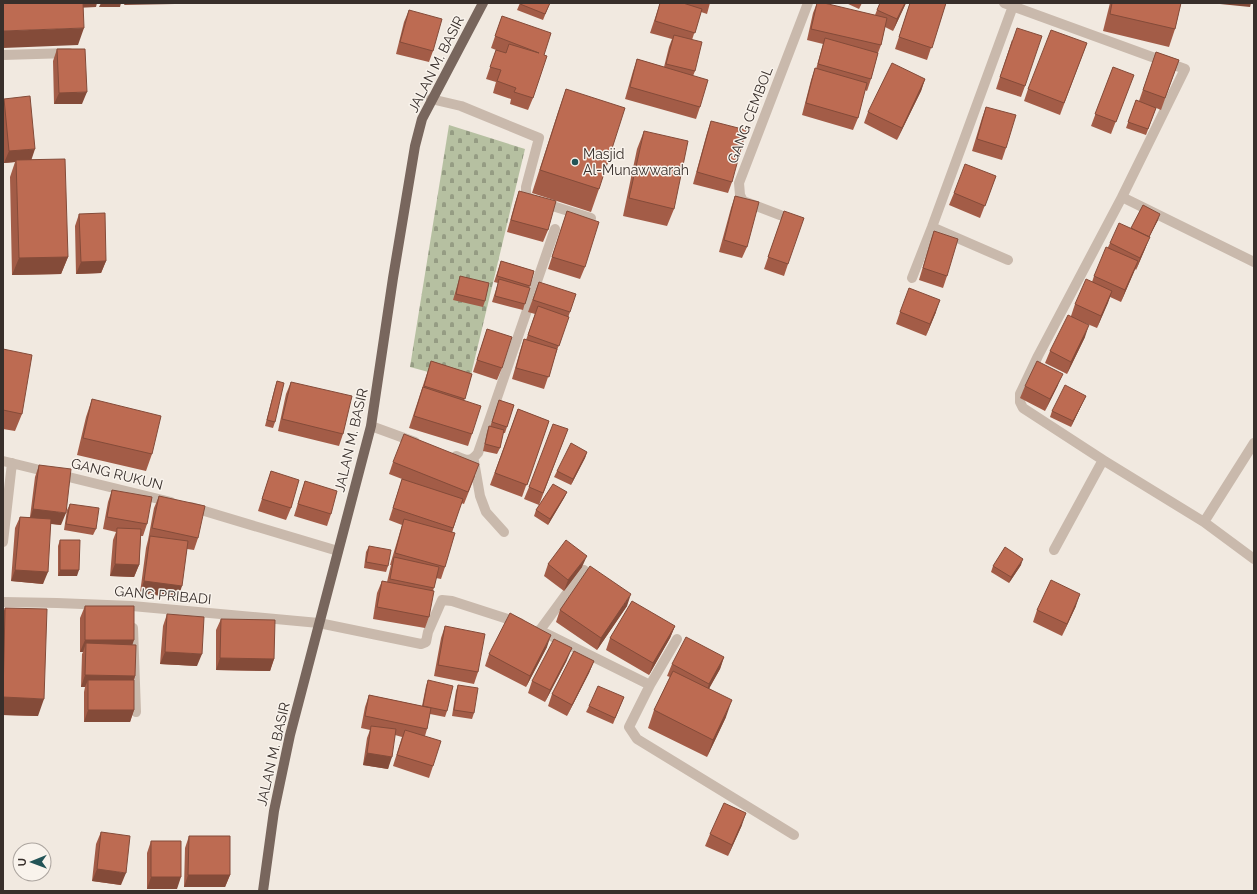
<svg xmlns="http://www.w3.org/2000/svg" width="1257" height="894" viewBox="0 0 1257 894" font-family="Raleway,sans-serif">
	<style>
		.cemetery { fill: url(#cemetery-stones) }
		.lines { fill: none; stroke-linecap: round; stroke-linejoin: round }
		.minor { stroke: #c9b9ac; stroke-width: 10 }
		.major { stroke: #78665d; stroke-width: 10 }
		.wall { fill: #a35c47 }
		.shaded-wall { fill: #844b39 }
		.building { fill: #bd6b52; stroke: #844b39 }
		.poi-dot { fill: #235457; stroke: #f9f3ec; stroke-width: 1.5 }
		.labels { text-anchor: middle; stroke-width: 3; stroke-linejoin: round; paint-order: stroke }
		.street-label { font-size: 14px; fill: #382f2b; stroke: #f9f3ec }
		.poi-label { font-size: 14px; fill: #382f2b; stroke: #f9f3ec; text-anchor: start }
	</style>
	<defs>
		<pattern id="cemetery-stones" width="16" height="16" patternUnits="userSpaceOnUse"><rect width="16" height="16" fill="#b6c0a1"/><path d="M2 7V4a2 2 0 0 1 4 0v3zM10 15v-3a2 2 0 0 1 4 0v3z" fill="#959c83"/></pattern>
	</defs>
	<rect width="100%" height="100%" fill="#f1e9e0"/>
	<path class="cemetery" d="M449 125 525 149 469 383 410 367Z"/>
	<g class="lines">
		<path class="minor" d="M1004 3 1185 69 1122 197 1038 356 1020 394V402L1023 408 1103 460
			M3 55 69 53
			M431 99 461 106 539 138 526 187V195L530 199 591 218
			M1122 197 1254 262
			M780 215 743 201 740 195 739 183 808 3
			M932 227 1008 260
			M912 278 932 227 1013 6
			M371 426 415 442
			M456 456C466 460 470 463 478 453L555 229
			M3 461 171 502
			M474 461 480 496 486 512 504 532
			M191 507 338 551
			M1204 522 1254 443
			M3 542 12 463
			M1054 550 1103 460 1204 522 1254 559
			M3 602 57 603 132 606 319 623 421 644 426 642 428 632 442 600 452 601 520 623
			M133 628 136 712
			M539 630 650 685 629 727 637 739 794 835
			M540 630 584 570
			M650 685 677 639"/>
		<path class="major" d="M263 891 274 811 290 735 371 426 393 278 415 146 422 119 483 3"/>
	</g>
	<path class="wall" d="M520 3H550L543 20 517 10Z
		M660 3H710L707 14 701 12 692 40 695 71 693 76 700 107 696 119 625 99 633 71 637 59 664 67 669 47 672 39 650 33Z
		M817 3 875 15 877 10 906 3 893 31 885 27 881 45 878 53 871 79 867 91 865 90 858 118 853 130 802 115 811 80 815 68 816 69 823 44 807 40 813 13Z
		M846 3H862L859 9Z
		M910 3H946L927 60 895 49Z
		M1110 3H1181L1175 29 1169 47 1103 31Z
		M409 10 433 51 429 62 396 54 404 22Z
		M502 16 544 55 533 98 528 110 510 104 511 99 493 93 496 82 486 79 496 50 491 48Z
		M1012 40 1025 86 1021 97 996 89Z
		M1087 43 1060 115 1024 101 1028 89Z
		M57 49 82 104H54L53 61Z
		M1156 52 1179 60 1161 110 1154 107 1156 108 1146 135 1126 128 1136 100 1139 101Z
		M1113 67 1129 87 1111 134 1091 126Z
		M925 79 921 91 897 140 864 123 868 112Z
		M566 89 599 189 591 212 532 193 558 112Z
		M4 99 31 160 68 257 61 274 12 275 10 177 15 162 4 163 3 151V101Z
		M986 107 1006 148 1002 160 972 151 982 118Z
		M711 121 732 182 728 193 693 184 707 133Z
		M644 131 674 209 667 226 623 216 637 149Z
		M996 176 980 218 949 205 954 193Z
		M519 191 548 230 543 242 507 232 515 203Z
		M735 196 747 247 742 258 719 252 731 208Z
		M1143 205 1158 220 1149 237 1145 249 1136 270 1135 269 1121 302 1110 297 1097 328 1073 318 1085 337 1067 374 1045 363 1050 351 1071 316 1075 304 1092 282 1094 276 1110 243 1131 229Z
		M567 211 585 267 580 279 548 269Z
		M784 211 788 264 784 276 764 269Z
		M79 214 106 261 101 273 76 274 75 226Z
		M934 231 947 276 943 288 919 280 930 243Z
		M501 261 534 271 523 310 492 302 498 283 494 282Z
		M460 276 485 301 483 307 453 300Z
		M539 282 570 312 544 389 512 379 520 351 524 339 526 340 535 314 528 312Z
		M900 312H936L926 336 896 324Z
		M487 329 502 368 497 380 473 372Z
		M3 349 22 414 15 431 3 429Z
		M431 361 472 374 464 400 472 434 468 446 409 428Z
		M277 381 275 422 273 428 265 426 275 387Z
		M291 382 343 434 339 446 278 431 286 394Z
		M1058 385 1045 411 1020 398 1025 386Z
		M1086 396 1083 402 1071 427 1050 417 1052 411Z
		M92 399 152 454 146 471 77 455 86 417Z
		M499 400 514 405 505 433H503L500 448 497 454 483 451 487 432 489 426 490 427Z
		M518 409 549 421 522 497 490 485Z
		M568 429 539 505 524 499 529 487Z
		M587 452 585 458 571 485 554 477 557 471Z
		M393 462 475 476 464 504 461 503 452 533 445 567 441 579 436 578 433 591 429 617 425 628 373 619 377 593 382 581 387 582 390 569 391 565H390L402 525 389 520 402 479 389 474Z
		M39 465 61 525 51 524 43 584 11 581 15 528 20 517H30L35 477Z
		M271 471 291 508 286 520 258 511Z
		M305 481 331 514 327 526 294 516 301 493Z
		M112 490 147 524 143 536H141L139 565 134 577 110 576 113 540 116 532 103 529 108 502Z
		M567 492 564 498 548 525 534 516 536 510Z
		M159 496 198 538 194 550 187 549 178 598 140 593 146 548 148 540 154 508Z
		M70 504 96 529 93 535 64 530 67 510Z
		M60 540 77 576H58V546Z
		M369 546 388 566 386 572 364 568 366 552Z
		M548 564 582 567 564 591 544 576Z
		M1021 565 1009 583 991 572 993 566Z
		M85 606 132 644 135 676 134 680V710L130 722H84V692L85 687H81L82 654 83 652H80V618Z
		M627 606 597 650 556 622 560 610Z
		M1076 606 1062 636 1033 622 1037 610Z
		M5 608 38 716 3 715V613Z
		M167 614 197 666 160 664 163 626Z
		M221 619 274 659 270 671 216 670V630Z
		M445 626 478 672 474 684 434 676 441 638Z
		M675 626 670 638 649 675 606 650 610 638Z
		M547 647 526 687 485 666 489 654Z
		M724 657 720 669 709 688 726 717 707 757 648 728 654 710 670 677 667 676 672 664Z
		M567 660 545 702 528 693 532 681Z
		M594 661 589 673 567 716 548 706 552 694Z
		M428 680 447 711 445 717 430 714 427 729 425 736 433 766 429 778 393 766 402 737 395 735 388 769 363 765 367 738 370 730 361 728 365 707 369 695 422 706 426 686Z
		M458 685 474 713 472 719 452 716 456 691Z
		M624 697 613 724 586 712 589 706Z
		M742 825 728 856 705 846 710 834Z
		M101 832 121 885 92 881 96 844Z
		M189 836 230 875 225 887H184L185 848Z
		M151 841 177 889H147V853Z"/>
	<path class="shaded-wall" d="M78 3H97L96 7 76 8Z
		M101 3H121L120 7H99Z
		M125 3H175V4L124 5Z
		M905 3H906L893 31 897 19Z
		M1220 3H1251L1250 7 1220 4Z
		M84 28 78 45 3 48V31Z
		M925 79 921 91 897 140 902 128Z
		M87 92 82 104H54L59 93Z
		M35 149 31 161 16 160 15 162 4 163 9 151Z
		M1160 214 1158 220 1146 243 1149 237Z
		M1150 237 1145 249 1136 270 1140 258Z
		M68 257 61 274 12 275 19 258Z
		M106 261 101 273 76 274 81 262Z
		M1138 261 1134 272 1121 302 1125 290Z
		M1112 291 1108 303 1097 328 1101 316Z
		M940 300 936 312 926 336 930 324Z
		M1089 325 1085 337 1067 374 1071 362Z
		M1063 374 1058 385 1045 411 1050 399Z
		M1086 396 1083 402 1071 427 1073 421Z
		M587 452 585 458 571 485 573 479Z
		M567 492 564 498 548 525 550 519Z
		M33 509 66 513 61 525 29 521Z
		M587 556 582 567 564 591 568 580Z
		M1023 559 1021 565 1009 583 1011 577Z
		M115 564 139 565 134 577 110 576Z
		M15 570 48 572 43 584 11 581Z
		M60 570H79L77 576H58Z
		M144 581 182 586 178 598 140 593Z
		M631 594 627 606 597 650 601 638Z
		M1080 594 1076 606 1062 636 1067 624Z
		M675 626 670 638 649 675 653 663Z
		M551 635 547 647 526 687 530 676Z
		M85 640H134L130 652 86 643 83 652H80Z
		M572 648 567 660 545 702 550 690Z
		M165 652 202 654 197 666 160 664Z
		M724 657 720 669 705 696 709 684Z
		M220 658 274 659 270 671 216 670Z
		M594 661 589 673 567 716 572 705Z
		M85 675 135 676 131 688 88 680 85 687H81Z
		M3 697 44 699 38 716 3 715Z
		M732 700 726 717 707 757 713 740Z
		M88 710H134L130 722H84Z
		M367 753 392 757 388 769 363 765Z
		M746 813 742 825 728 856 732 845Z
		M97 869 126 873 121 885 92 881Z
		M188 875H230L225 887H184Z
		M151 877H181L177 889H147Z"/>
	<path class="building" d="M3 3H83L84 28 3 31Z
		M520 3H550L545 14 520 4Z
		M660 3H683L702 9 695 33 655 21Z
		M817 3H824L887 18 881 45 811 29Z
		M880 3H905L897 19 877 10Z
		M910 3H946L932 48 899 37Z
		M1112 3H1181L1175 29 1110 14Z
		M409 10 442 19 433 51 400 42Z
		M502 16 551 33 544 55 547 56 533 98 514 92 516 88 497 81 501 70 490 67 496 50 506 53 509 44 539 53 495 36Z
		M1017 28 1042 36 1025 86 1000 77Z
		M1051 30 1087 43 1064 103 1028 89Z
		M674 35 702 42 695 71 666 64Z
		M825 38 878 53 871 79 818 64Z
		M57 49H85L87 92 59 93Z
		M1156 52 1179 60 1165 98 1143 90Z
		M637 59 708 80 700 107 630 87Z
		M892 63 925 79 902 128 868 112Z
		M1113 67 1134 75 1116 122 1095 114Z
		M815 68 867 83 858 118 806 103Z
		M566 89 625 108 599 189 540 170Z
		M30 96 35 149 9 151 4 99Z
		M1136 100 1156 108 1148 129 1128 122Z
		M986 107 1016 115 1006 148 977 139Z
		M711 121 746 130 732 182 697 172Z
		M644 131 688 141 674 209 629 198Z
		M65 159 68 257 19 258 16 160Z
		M965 164 996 176 985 206 954 193Z
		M519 191 556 201 548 230 511 220Z
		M735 196 759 202 747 247 724 240Z
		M1143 205 1160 214 1149 237 1131 228Z
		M567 211 599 222 585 267 552 257Z
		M784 211 804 218 788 264 768 257Z
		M105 213 106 261 81 262 79 214Z
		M1119 223 1150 237 1140 258 1110 243Z
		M934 231 958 239 947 276 923 268Z
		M1106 247 1138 261 1125 290 1094 276Z
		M501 261 534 271 530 286 497 276Z
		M460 276 489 283 485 301 456 294Z
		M499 279 530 288 525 304 495 296Z
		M1086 279 1112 291 1101 316 1075 304Z
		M539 282 576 294 570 312 533 300Z
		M909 288 940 300 930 324 900 312Z
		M538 306 569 317 559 346 528 335Z
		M1068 315 1089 325 1071 362 1050 351Z
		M487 329 512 337 502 368 477 360Z
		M524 339 557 349 549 377 516 368Z
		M3 349 32 355 22 414 3 410Z
		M431 361 472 374 465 399 424 386Z
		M1037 361 1063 374 1050 399 1025 386Z
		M277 381 284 383 275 422 267 420Z
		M291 382 352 396 343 434 282 419Z
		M1065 385 1086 396 1073 421 1052 411Z
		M423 387 481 406 472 434 414 416Z
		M92 399 161 416 152 454 83 438Z
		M499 400 514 405 507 427 492 422Z
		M518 409 549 421 527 485 495 473Z
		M553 424 568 429 543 493 529 487Z
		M489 426 504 430 500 448 485 444Z
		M404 434 479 464 468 492 393 462Z
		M571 443 587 452 573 479 557 471Z
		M39 465 71 469 66 513 33 509Z
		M271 471 299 480 291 508 262 499Z
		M402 479 463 499 453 528 393 508Z
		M305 481 337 491 331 514 298 504Z
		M553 484 567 492 550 519 536 510Z
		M112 490 152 497 147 524 107 517Z
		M159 496 205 506 198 538 152 528Z
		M70 504 99 508 96 529 66 524Z
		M20 517 51 519 48 572 15 570Z
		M404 519 455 533 445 567 395 553Z
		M117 528 141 529 139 565 115 564Z
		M150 536 188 541 182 586 144 581Z
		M60 540H80L79 570H60Z
		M566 540 587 556 568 580 548 564Z
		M369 546 391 550 388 566 366 562Z
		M1005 547 1023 559 1011 577 993 566Z
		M394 557 439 567 434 588 390 579Z
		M590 566 631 594 601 638 560 610Z
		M1051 580 1080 594 1067 624 1037 610Z
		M382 581 434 591 429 617 377 607Z
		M632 601 675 626 653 663 610 638Z
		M85 606H134V640H85Z
		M5 608 47 609 44 699 3 697Z
		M510 613 551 635 530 676 489 654Z
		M167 614 204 617 202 654 165 652Z
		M221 619 275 620 274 659 220 658Z
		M445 626 485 634 478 672 438 665Z
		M686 637 724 657 709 684 672 664Z
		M554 639 572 648 550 690 532 681Z
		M86 643 136 645 135 676 85 675Z
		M574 651 594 661 572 705 552 694Z
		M673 671 732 700 713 740 654 710Z
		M88 680H134V710H88Z
		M428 680 453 686 447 711 423 706Z
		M458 685 478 688 474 713 454 710Z
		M598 686 624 697 615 718 589 706Z
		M369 695 431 708 427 729 365 716Z
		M371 726 396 729 392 757 367 753Z
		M405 730 441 741 433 766 397 755Z
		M724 803 746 813 732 845 710 834Z
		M101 832 130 836 126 873 97 869Z
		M189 836H230V875H188Z
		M151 841H181V877H151Z"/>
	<circle class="poi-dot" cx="575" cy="162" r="4"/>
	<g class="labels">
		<g class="street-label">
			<text transform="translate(436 64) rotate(-63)" y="5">JALAN M. BASIR</text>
			<text transform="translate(750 115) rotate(-69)" y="5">GANG CEMBOL</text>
			<text transform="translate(351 440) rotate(-77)" y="5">JALAN M. BASIR</text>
			<text transform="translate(117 474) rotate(14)" y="5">GANG RUKUN</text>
			<text transform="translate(163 595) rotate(5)" y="5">GANG PRIBADI</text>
			<text transform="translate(273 754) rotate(-77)" y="5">JALAN M. BASIR</text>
		</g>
		<g class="poi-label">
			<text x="583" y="159">Masjid<tspan x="583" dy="16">Al-Munawwarah</tspan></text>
		</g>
	</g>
	<rect width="1257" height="894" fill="none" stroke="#382f2b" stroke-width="8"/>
	<g transform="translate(32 862) rotate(269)"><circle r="19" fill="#f9f3ec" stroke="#aca59f"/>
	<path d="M0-3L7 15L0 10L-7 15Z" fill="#235457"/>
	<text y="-6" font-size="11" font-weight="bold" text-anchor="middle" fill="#382f2b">U</text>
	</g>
</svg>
